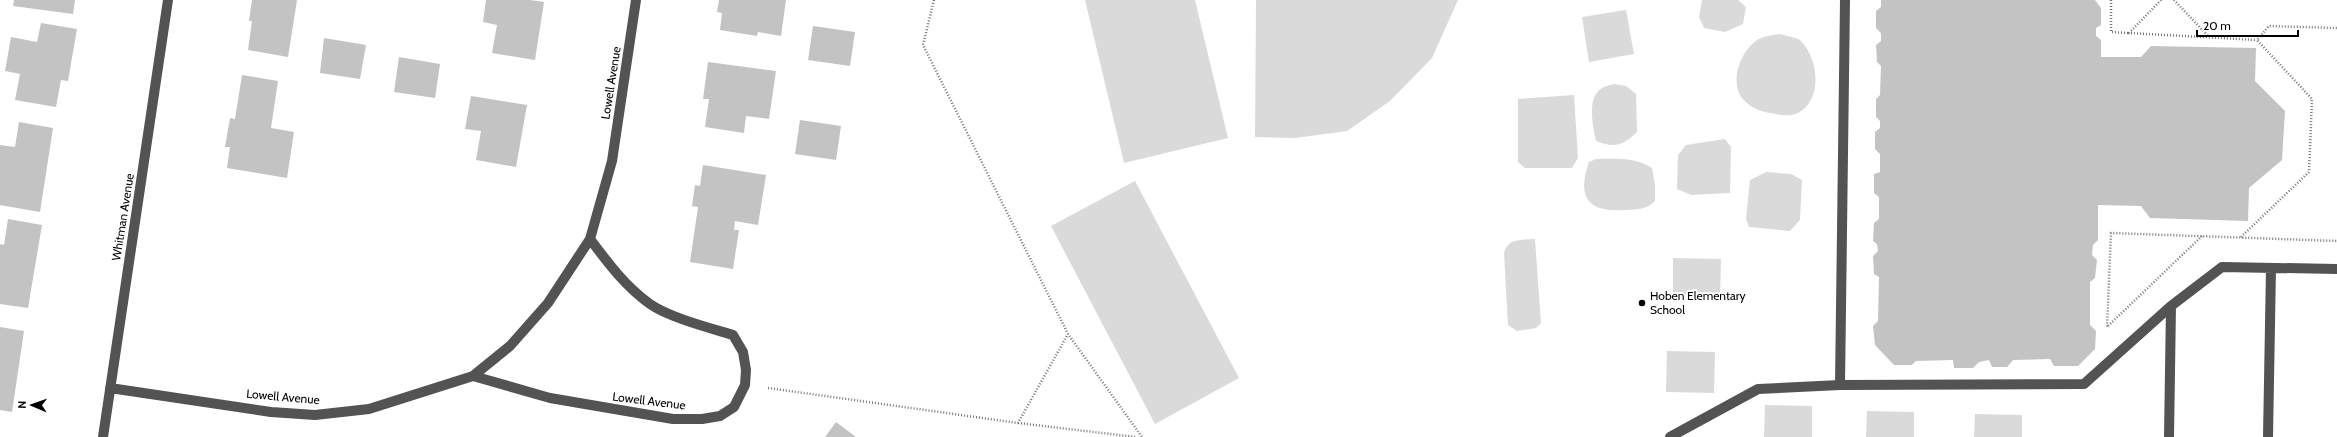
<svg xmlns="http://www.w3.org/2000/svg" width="2337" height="437" viewBox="0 0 2337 437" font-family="Cabin,sans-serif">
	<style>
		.green { fill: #dadada }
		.building { fill: #c3c3c3 }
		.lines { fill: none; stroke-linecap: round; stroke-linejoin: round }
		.path { stroke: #757575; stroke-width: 2.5; stroke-dasharray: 1 2; stroke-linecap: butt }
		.minor { stroke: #535353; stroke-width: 10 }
		.poi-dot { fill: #000; stroke: #fff; stroke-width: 1.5 }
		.labels { text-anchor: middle; stroke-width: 4; stroke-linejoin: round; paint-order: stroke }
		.street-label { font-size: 12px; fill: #000; stroke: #fff }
		.poi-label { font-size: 12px; fill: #000; stroke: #fff; text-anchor: start }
	</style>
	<rect width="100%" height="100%" fill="#fff"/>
	<path class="green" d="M1085 0H1195L1228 138 1124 163Z
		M1256 0H1458L1432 58 1390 101 1347 131 1295 138 1255 137Z
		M1702 0H1738L1746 7 1743 24 1725 32 1704 28 1699 17Z
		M1626 10 1634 54 1589 62 1582 17Z
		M1780 34C1785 36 1795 37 1800 40 1818 57 1824 99 1798 113 1790 117 1780 115 1771 113 1761 112 1749 107 1742 98 1729 81 1741 49 1759 39 1765 36 1773 35 1780 34Z
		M1614 84 1626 86 1636 94 1637 132C1623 146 1614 148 1596 141 1593 126 1586 98 1602 88 1605 86 1610 85 1614 84Z
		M1574 95 1578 158 1572 168H1525L1518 162V99Z
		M1725 139 1731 147 1730 193 1691 195 1677 189 1678 155 1686 145Z
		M1596 159C1615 159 1635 157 1652 168L1655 185V201C1646 210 1638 209 1626 210 1589 213 1576 198 1589 162Z
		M1766 172 1791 174 1802 180 1800 220 1790 231 1749 227 1746 219 1750 180Z
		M1135 181 1239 378 1155 424 1051 226Z
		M1535 239 1541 323 1536 328 1517 331 1508 325 1504 253C1508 238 1521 240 1535 239Z
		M1673 258 1721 259 1720 299 1673 298Z
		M1667 351 1715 352 1714 393 1666 392Z
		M1765 405 1812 406V437H1764Z
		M1867 411 1914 412V437H1866Z
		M1975 414 2022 415V437H1974Z"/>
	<path class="building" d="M14 0H75L73 14 13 6Z
		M252 0H297L288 57 248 50 252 21H249Z
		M486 0H530L544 2 535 60 492 53 497 25 483 22Z
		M719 0H786L781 36 758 32 757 36 720 30 722 13 717 12Z
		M1881 0H2095L2101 8V25L2096 28V36L2101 40V57H2141L2151 46 2256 48 2255 81 2285 111 2282 160 2249 188 2248 221 2150 218 2141 206 2098 205V240L2093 245 2092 255 2097 260 2095 278 2090 282V325L2096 331 2095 349 2078 366H2054L2050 359 2013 360 2007 367H1992L1989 360 1979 362 1973 368H1954L1953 360 1916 361 1912 365H1894L1875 345 1873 326 1878 321 1879 277 1874 274 1873 256 1878 251 1877 244 1873 241 1874 223 1879 219V197L1874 193V174L1880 172V154L1875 149V132L1880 128V121L1876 117V99L1880 95 1881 66 1877 62 1876 45 1881 41V33L1876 28V11L1881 7Z
		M41 23 77 29 68 81 61 80 56 107 15 100 20 74 5 71 11 37 37 42Z
		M813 26 855 32 850 66 808 60Z
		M324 38 366 45 360 79 320 73Z
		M399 57 440 64 435 98 394 92Z
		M708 62 776 71 769 119 746 116 744 133 705 127 709 99H703Z
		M242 75 278 81 271 128 294 132 287 178 227 168 230 147H225L230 118 235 119Z
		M471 96 527 105 516 167 476 160 481 131 465 129Z
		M800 120 841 126 836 160 795 154Z
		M19 122 53 128 40 212 0 205V145L15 147Z
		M703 165 766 175 758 225 735 221 734 230H739L733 269 690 262 698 207 692 206 695 185 700 186Z
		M8 219 42 225 28 308 0 304V244L4 245Z
		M0 327 24 331 12 412 0 410Z
		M836 422 856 437H825Z"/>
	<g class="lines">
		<path class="path" d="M934 0 923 45 1068 334 1142 437
			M2111 0V32L2129 33
			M2161 0 2129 33 2257 40
			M2174 0 2209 37
			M2202 236 2107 327 2111 233 2337 241
			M2241 237 2309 172 2312 99 2257 40 2269 26 2337 28
			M768 388 1018 423 1068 334
			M1018 423 1136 437"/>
		<path class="minor" d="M473 376 510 346 548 303 590 239
			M1840 385 2084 384 2171 306
			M110 388 271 412 315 415 369 409 473 376 550 398 673 419H702L720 416 734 407 745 385 746 370 743 352 733 335C710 328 668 317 650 304 625 286 608 263 590 239L612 161 636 0
			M103 437 168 0
			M1670 437 1758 389 1840 385 1845 0
			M2169 437 2171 306 2222 267 2337 269
			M2268 437 2271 268"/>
	</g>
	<circle class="poi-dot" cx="1642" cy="303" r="4"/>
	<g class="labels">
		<g class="street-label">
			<text transform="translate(611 83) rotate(-81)" y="4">Lowell Avenue</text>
			<text transform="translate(123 217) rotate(-81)" y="4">Whitman Avenue</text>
			<text transform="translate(283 397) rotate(5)" y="4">Lowell Avenue</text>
			<text transform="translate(649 401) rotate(7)" y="4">Lowell Avenue</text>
		</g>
		<g class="poi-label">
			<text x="1650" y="300">Hoben Elementary<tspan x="1650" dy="14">School</tspan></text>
		</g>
	</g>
	<g transform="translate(32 405) rotate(272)" stroke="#ffffff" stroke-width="3" paint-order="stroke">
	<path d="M0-3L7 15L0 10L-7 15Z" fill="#000000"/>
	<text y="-6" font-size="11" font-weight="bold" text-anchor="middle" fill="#000000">N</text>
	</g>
	<path d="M2197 30v6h101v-6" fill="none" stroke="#000000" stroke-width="2"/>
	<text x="2203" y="30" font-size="12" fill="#000000" stroke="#ffffff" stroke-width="3" paint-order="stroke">20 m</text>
</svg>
